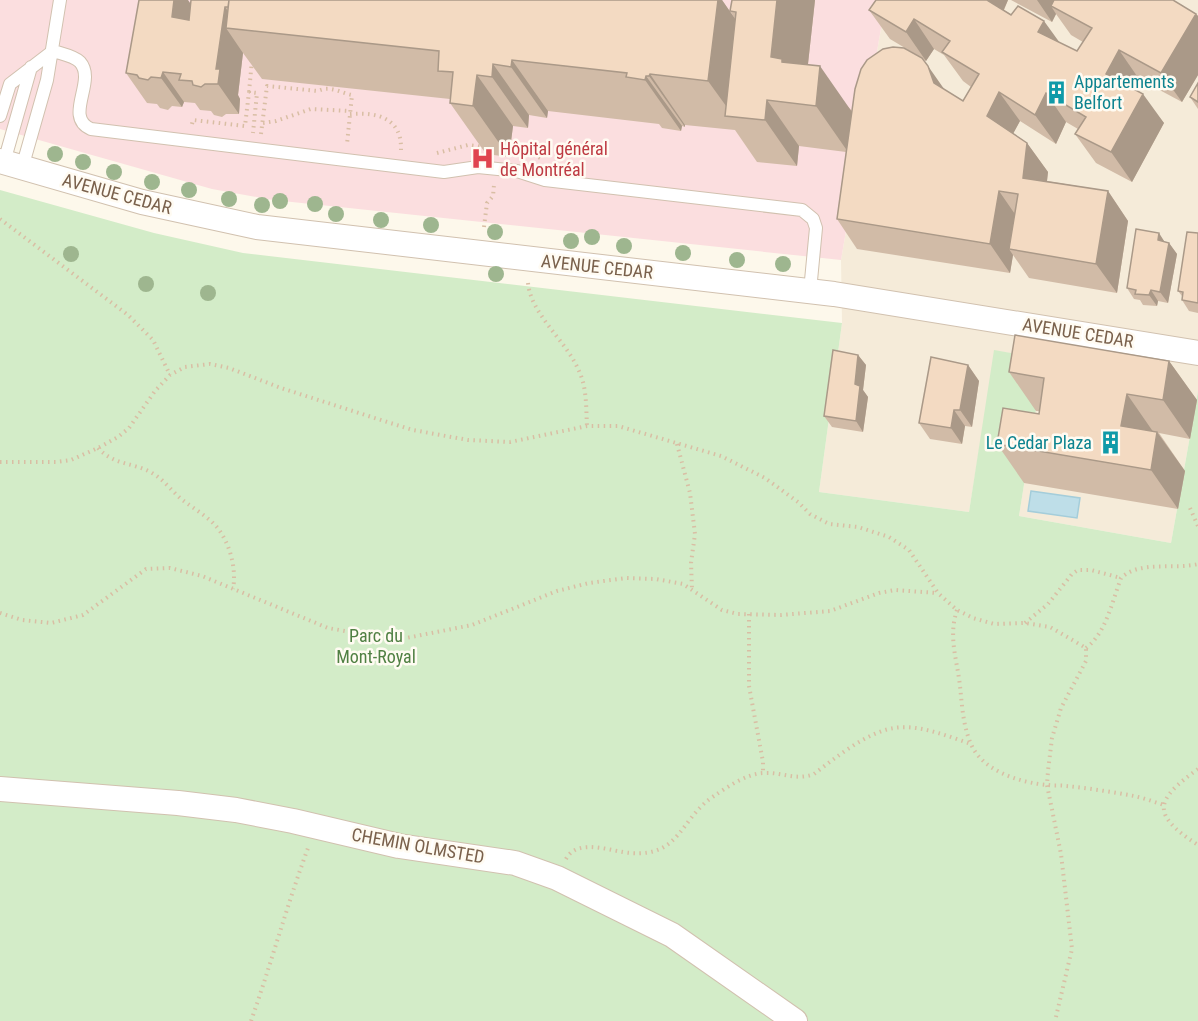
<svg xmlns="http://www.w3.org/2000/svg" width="1198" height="1021" viewBox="0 0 1198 1021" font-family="'Roboto Condensed',sans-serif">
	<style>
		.residential { fill: #f5ebd9 }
		.medical { fill: #fbdedf }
		.green { fill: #d3ecc8 }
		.water { fill: #bedee8; stroke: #a4cdda; stroke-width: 1.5 }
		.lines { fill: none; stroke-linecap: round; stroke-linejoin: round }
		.lane-casing { stroke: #d1c1af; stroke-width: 14 }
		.street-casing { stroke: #d1c1af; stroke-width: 26 }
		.path { stroke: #d9bea4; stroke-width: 4; stroke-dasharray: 1.5 4.5; stroke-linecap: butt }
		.lane { stroke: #fff; stroke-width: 12 }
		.street { stroke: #fff; stroke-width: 24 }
		.tree { fill: #9eb68f }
		.wall { fill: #d1bba7; fill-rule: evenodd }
		.shaded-wall { fill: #a98 }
		.building { fill: #f3dac2; stroke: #a98; stroke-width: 1.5 }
		.labels { text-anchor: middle; stroke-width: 5; stroke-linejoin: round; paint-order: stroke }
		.culture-label { font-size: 18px; fill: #0d838f; stroke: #fffbf2; text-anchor: start }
		.health-label { font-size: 18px; fill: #be3a42; stroke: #fffbf2; text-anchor: start }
		.street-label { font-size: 18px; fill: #7a614c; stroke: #fffbf2 }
		.park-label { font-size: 18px; fill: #508043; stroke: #fffbf2 }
	</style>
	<rect width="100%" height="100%" fill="#fdf8eb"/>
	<path class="residential" d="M891 0H1198V391L1171 543 1019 516 1044 358 995 351 969 512 819 492 842 323 841 260 884 11Z"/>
	<path class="medical" d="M0 0H891L884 11 841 260 273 200 212 189 0 129Z"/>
	<path class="green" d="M0 190 154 233 243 253 842 323 819 492 969 512 994 350 1044 359 1019 516 1171 543 1198 391V1021H0Z"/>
	<path class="water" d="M1031 491 1080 498 1077 518 1028 511Z"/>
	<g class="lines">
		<defs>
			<path id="lane" d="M53 51C62 54 74 56 80 62 97 81 63 117 91 129L444 172 478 167 517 171 545 180 802 210 813 219 816 228 810 291
				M0 116 10 84 53 51
				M4 162 31 67
				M22 168 47 80 60 0"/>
			<path id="street" d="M0 161 142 202 257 227 834 294 1198 353
				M0 789 178 803 236 810 293 821 399 846 515 863 557 878 672 935 795 1021"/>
		</defs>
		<use href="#lane" class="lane-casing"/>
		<use href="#street" class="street-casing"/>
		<path class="path" d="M249 92 252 60
			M350 114C376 112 402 117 401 150
			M263 123 276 121 311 109 350 111
			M192 124 193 120 245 126 249 92 257 93 253 133
			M261 134 267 86 318 91C330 85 341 93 352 95L347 144
			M510 150 533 154 542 159
			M437 153 468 145 483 147
			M0 219 128 315 153 340 170 375
			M484 227 487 203 493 196 494 185
			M528 283C531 315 566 340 579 371 587 388 586 408 587 426
			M677 444 690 493 695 534 691 563 692 589
			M98 448C115 466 133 462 152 473 163 479 171 490 180 498 191 507 204 514 214 524 229 539 237 568 233 589
			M0 462H56L71 460 98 448 118 437 129 428 155 391 170 375 185 367 210 364 229 368 281 388 384 421 413 430 468 440 510 442 587 426H618L721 456 765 478 798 502 810 514 829 524 858 527 889 537 909 550 938 593 957 610 973 618 994 624 1025 623 1050 627 1086 648V661L1061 708 1052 738 1048 771 1047 785 1061 854 1072 949 1055 1021
			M1190 508 1198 526
			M957 610C948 637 957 659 960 686 962 705 963 726 971 744 982 771 1021 783 1048 785 1054 786 1060 785 1066 786 1088 788 1112 792 1134 796 1144 798 1154 802 1164 805
			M0 613 22 620 51 623 83 615 146 569 170 568 202 576 328 628 396 640 472 625 557 591 589 583 626 578 656 579 683 584 722 610 738 614 781 615 830 611 879 593 895 590 937 593
			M749 614V686L763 762V772
			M1025 623 1048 604 1072 574 1078 570H1091L1121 578
			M1086 648C1106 633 1112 602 1121 578 1140 560 1173 570 1198 564
			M1198 769C1155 800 1150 814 1198 845
			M566 859C578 837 612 852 631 853 681 857 680 818 714 796 727 787 748 773 764 773 782 772 796 781 814 774 835 758 867 732 894 728 919 724 947 736 971 744
			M251 1021C271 964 287 905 308 848"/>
		<use href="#lane" class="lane"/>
		<use href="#street" class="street"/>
	</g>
	<g class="tree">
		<circle cx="55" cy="154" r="8"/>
		<circle cx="83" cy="162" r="8"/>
		<circle cx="114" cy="172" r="8"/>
		<circle cx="152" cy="182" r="8"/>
		<circle cx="189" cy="190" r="8"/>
		<circle cx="229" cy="199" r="8"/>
		<circle cx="280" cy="201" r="8"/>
		<circle cx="315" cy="204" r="8"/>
		<circle cx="262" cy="205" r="8"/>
		<circle cx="336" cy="214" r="8"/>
		<circle cx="381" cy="220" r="8"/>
		<circle cx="431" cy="225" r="8"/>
		<circle cx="495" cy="232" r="8"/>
		<circle cx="592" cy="237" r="8"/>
		<circle cx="571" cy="241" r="8"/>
		<circle cx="624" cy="246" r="8"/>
		<circle cx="683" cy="253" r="8"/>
		<circle cx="71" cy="254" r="8"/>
		<circle cx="737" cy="260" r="8"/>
		<circle cx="783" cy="264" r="8"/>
		<circle cx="496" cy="274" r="8"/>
		<circle cx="146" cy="284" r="8"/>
		<circle cx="208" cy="293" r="8"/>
	</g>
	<path class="wall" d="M191 0H722L735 19 730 11 815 0 808 64 852 111 915 54 890 39 869 10 1008 0 1004 10 1060 43 1077 51 1083 42 1071 35 1056 14 1052 22 1011 0H1173L1196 14 1198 16V75L1182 102 1139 79 1134 89 1164 123 1132 182 1096 163 1075 134 1078 129 1066 122 1056 144 1020 121 1013 133 1027 143 1048 172 1047 181 1108 191 1128 221 1117 293 1029 278 1013 255 1010 273 857 249 837 219 846 152 799 146 797 166 757 162 735 130 685 125V127L682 126 681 131 662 128 659 124 548 111 547 118 529 115 528 128 513 126 509 157 486 154 450 103V99L262 79 243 53 238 95 240 99 239 114H226L222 117 214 115 211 111 200 110 195 103 184 102 182 107 172 106 168 110 160 108 157 104 147 103 126 73 191 4ZM934 49 944 55 963 81 971 87 963 101 944 90 922 59 926 61Z
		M1198 83V109L1190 97Z
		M1198 233V313L1189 311 1182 300V296L1178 291Z
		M1165 242 1169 243 1177 254 1168 303 1158 301 1157 306 1143 305 1140 300 1134 299 1127 288Z
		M858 355 866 365 863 390 868 397 863 432 832 427 824 416Z
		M1169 361 1197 400 1190 439 1159 433 1185 471 1178 509 1024 483 997 444 1039 414V411H1036L1009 372Z
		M968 365 979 381 972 427 965 426 962 444 930 439 919 423Z"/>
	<path class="shaded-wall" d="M174 0H188L197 13 193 47 172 17Z
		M718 0H722L754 46 734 117 708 81Z
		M777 0H815L805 91 771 57Z
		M982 0H1008L998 23Z
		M1037 0H1065L1051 6 1056 14 1052 22Z
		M225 7 241 29 226 28 243 53 238 95 240 99 239 114 218 84 216 69Z
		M1196 14 1198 16V75L1182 102 1161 73Z
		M914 19 934 49 926 61 906 32Z
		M1044 21 1065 50 1038 32Z
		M1119 50 1139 79 1126 103 1106 74Z
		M512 60 548 111 547 118 511 67Z
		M493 64 529 115 528 128 492 77Z
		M820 66 852 112 848 152 816 106Z
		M928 66 949 96 934 83Z
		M163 72 184 102 182 107 161 78Z
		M650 74 685 125V127L649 76Z
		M477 75 513 126 509 157 473 106Z
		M646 76 682 126 681 131 645 80Z
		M999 92 1020 121 1007 145 987 116Z
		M1046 93 1066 122 1056 144 1035 115Z
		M1143 94 1164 123 1132 182 1111 152Z
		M767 100 799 146 797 166 765 120Z
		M1027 143 1048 172 1044 207 1023 178Z
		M999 191 1019 220 1009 249 1013 255 1010 273 990 244Z
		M1108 191 1128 221 1117 293 1096 264Z
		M1159 233 1166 244 1158 240Z
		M1169 243 1177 254 1168 303 1160 292Z
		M1151 290 1158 301 1157 306 1149 295Z
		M858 355 866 365 863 390 868 397 863 432 856 421 855 384Z
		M1169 361 1197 400 1190 439 1163 400Z
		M968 365 979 381 972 427 960 410Z
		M1127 394 1154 433 1121 426Z
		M954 410 965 426 962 444 951 428Z
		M1157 432 1185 471 1178 509 1151 470Z"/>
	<path class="building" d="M139 0H174L172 17 189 20 191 0H229L228 7H225L216 69H220L218 84H205L201 87 193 85 192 81 179 80 181 74 163 72 161 78 151 77 148 80 139 78 137 75 126 73Z
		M229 0H718L708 81 650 74 649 76H646L645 80 626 77 627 73 512 60 511 67 493 64 492 77 477 75 473 106 450 103 453 72 438 71 439 51 226 28Z
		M732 0H777L771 57 782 59V62L820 66 816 106 767 100 765 120 725 116 736 12 730 11Z
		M876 0H987L1011 15 1018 6 1044 21 1038 32 1077 51 1092 28 1051 6 1054 0H1173L1196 14 1161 73 1119 50 1106 74 1143 94 1111 152 1075 134 1086 117 1046 93 1035 115 999 92 987 116 1027 143 1023 178 1108 191 1096 264 1009 249 1018 194 999 191 990 244 837 219 855 89 861 69 867 60 883 49 893 47 904 48 922 58 928 66 934 83 963 101 979 74 942 52 950 41 914 19 906 32 869 10Z
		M1198 83V102L1190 97Z
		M1136 229 1159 233 1158 240 1169 243 1160 292 1151 290 1149 295 1135 294 1136 290 1127 288Z
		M1187 232 1198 233V303L1182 300 1183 292 1178 291Z
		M1015 335 1169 361 1163 400 1127 394 1121 426 1157 432 1151 470 997 444 1003 408 1039 414 1044 378 1009 372Z
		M833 350 858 355 855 384 860 386 856 421 824 416Z
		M931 357 968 365 960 410H954L951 428 919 423Z"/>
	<defs>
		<symbol id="building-bare" viewBox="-9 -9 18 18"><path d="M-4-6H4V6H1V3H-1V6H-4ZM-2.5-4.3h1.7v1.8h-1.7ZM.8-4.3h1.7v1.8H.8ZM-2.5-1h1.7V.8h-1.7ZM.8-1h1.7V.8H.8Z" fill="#0f9aa8" stroke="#fffbf2" stroke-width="2.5" paint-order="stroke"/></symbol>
		<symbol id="hospital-bare" viewBox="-9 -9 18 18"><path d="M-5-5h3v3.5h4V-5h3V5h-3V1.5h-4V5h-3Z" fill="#e0444e" stroke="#fffbf2" stroke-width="2.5" paint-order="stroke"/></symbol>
	</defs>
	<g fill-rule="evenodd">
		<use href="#building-bare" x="1040" y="76" width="33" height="33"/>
		<use href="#hospital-bare" x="466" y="142" width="33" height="33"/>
		<use href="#building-bare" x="1094" y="426" width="33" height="33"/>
	</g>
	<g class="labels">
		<g class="culture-label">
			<text x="1074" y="88">Appartements<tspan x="1074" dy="21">Belfort</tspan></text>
			<text x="1092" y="449" text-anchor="end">Le Cedar Plaza</text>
		</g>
		<g class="health-label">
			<text x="500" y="155">Hôpital général<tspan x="500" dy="21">de Montréal</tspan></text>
		</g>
		<g class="street-label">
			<text transform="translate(117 194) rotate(15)" y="6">AVENUE CEDAR</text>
			<text transform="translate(597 267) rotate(6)" y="6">AVENUE CEDAR</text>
			<text transform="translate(1078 333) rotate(9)" y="6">AVENUE CEDAR</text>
			<text transform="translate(418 846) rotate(10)" y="6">CHEMIN OLMSTED</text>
		</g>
		<g class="park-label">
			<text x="376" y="642">Parc du<tspan x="376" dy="21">Mont-Royal</tspan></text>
		</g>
	</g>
</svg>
